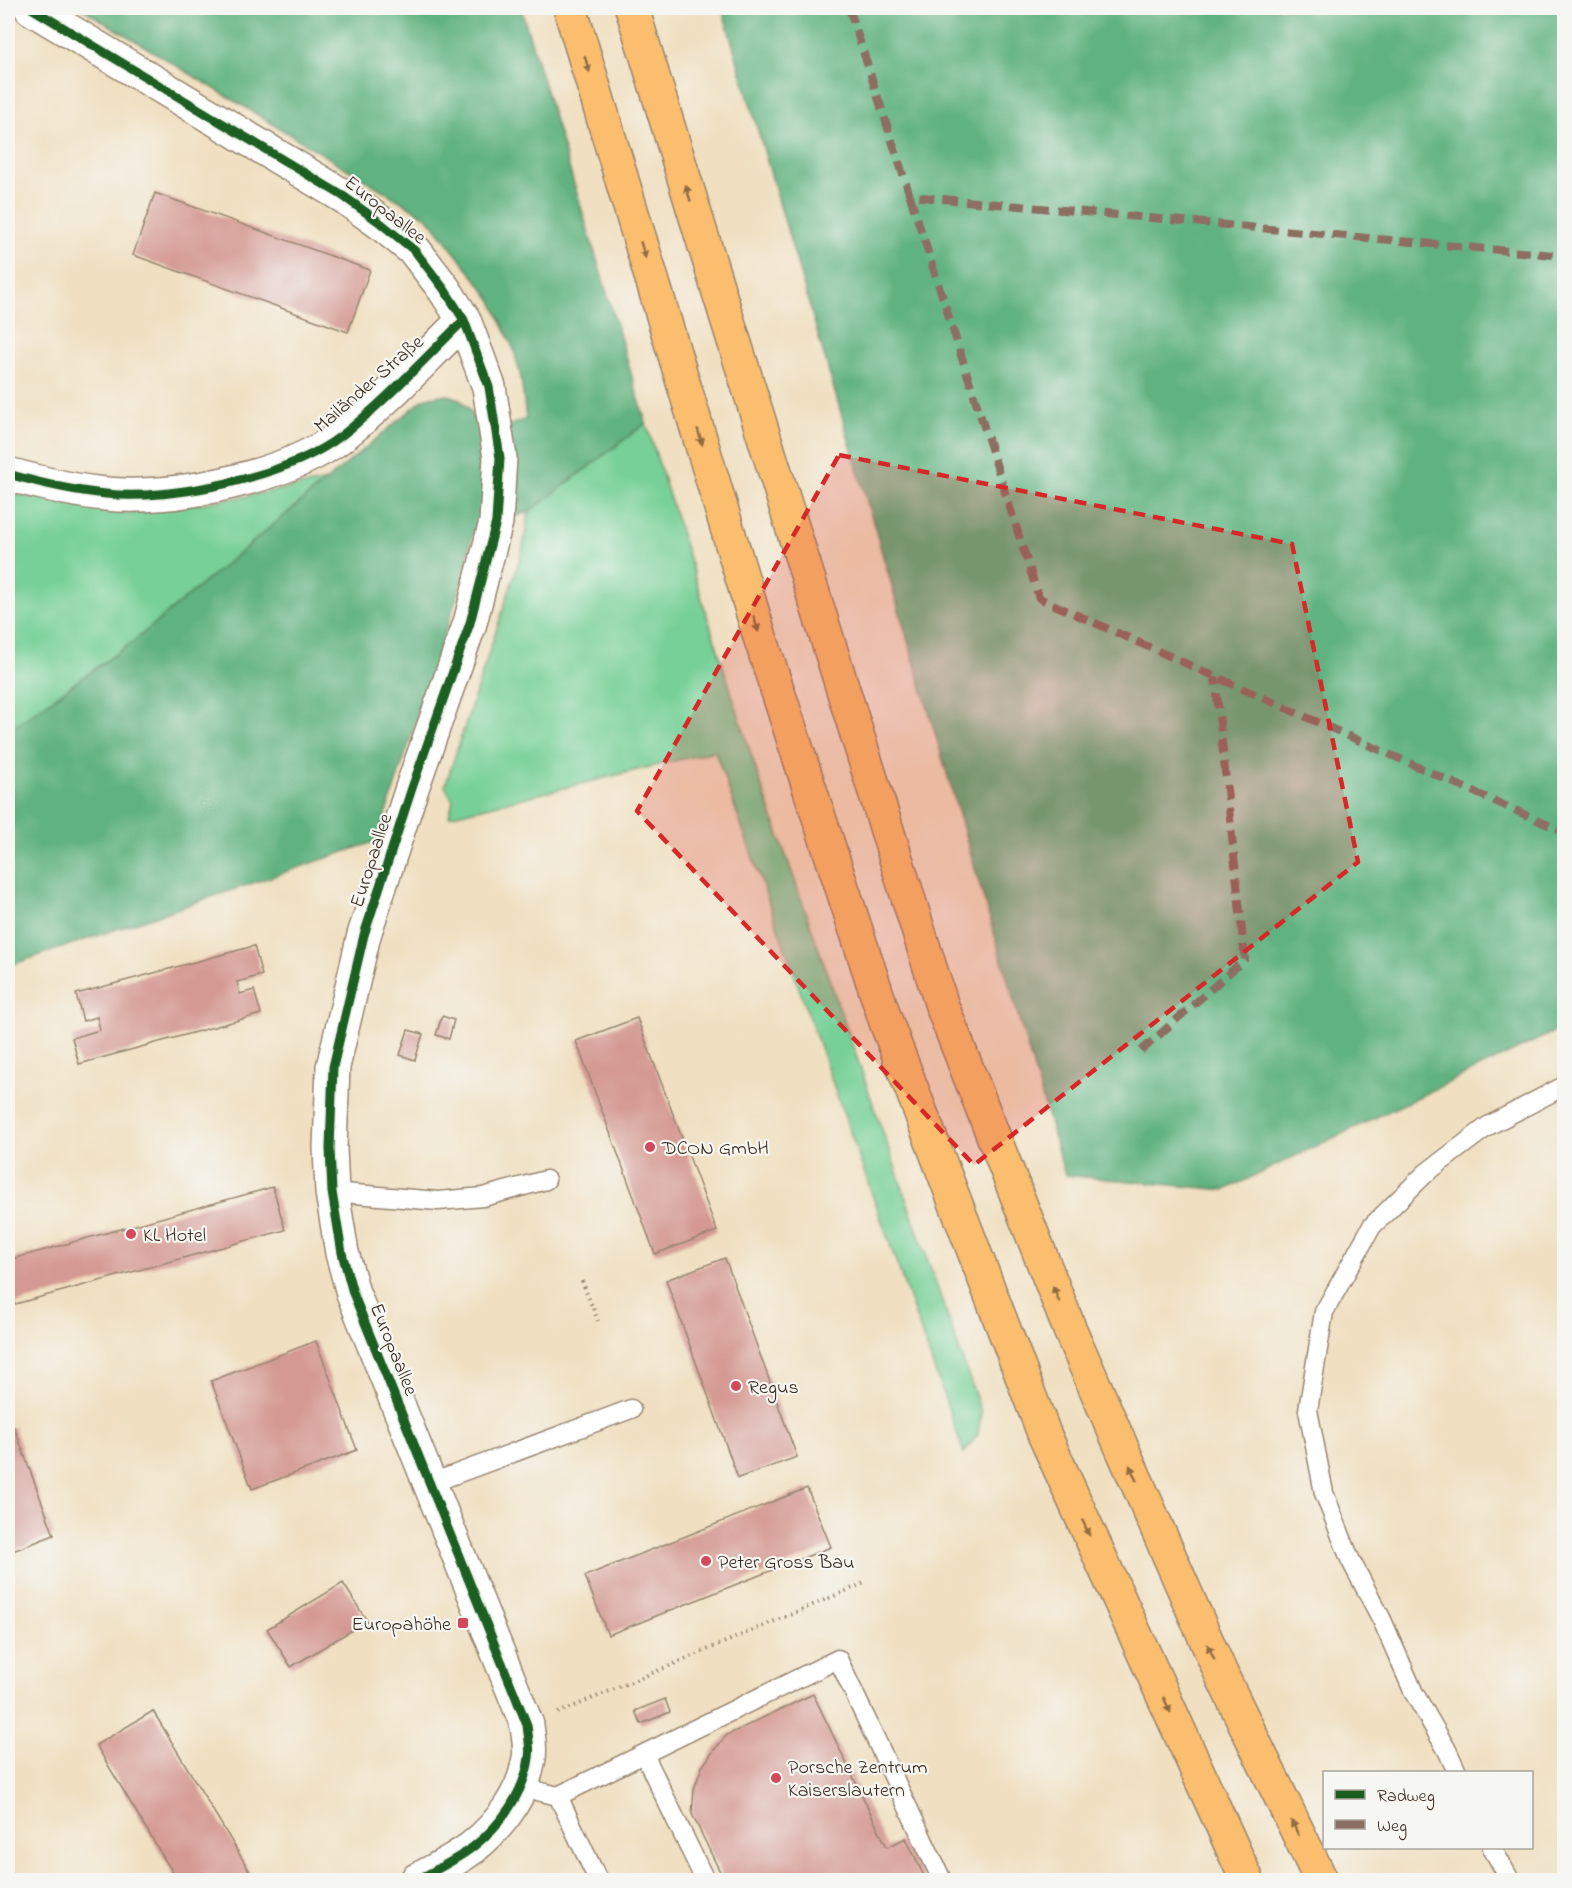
<svg xmlns="http://www.w3.org/2000/svg" width="1572" height="1888" viewBox="0 0 1572 1888" font-family="'Indie Flower',sans-serif">
	<style>
		.green { fill: #77d097; stroke: #597d5a; stroke-width: 1.5 }
		.forest { fill: #61b280; stroke: #4e6e4f; stroke-width: 1.5 }
		.building { fill: #d49992 }
		.lines { fill: none; stroke-linecap: round; stroke-linejoin: round }
		.lane-casing { stroke: #96846f; stroke-width: 21 }
		.street-casing { stroke: #96846f; stroke-width: 36 }
		.highway-casing { stroke: #96846f; stroke-width: 36 }
		.path { stroke: #96846f; stroke-width: 4; stroke-dasharray: 1.5 4.5; stroke-linecap: butt }
		.lane { stroke: #fff; stroke-width: 18 }
		.street { stroke: #fff; stroke-width: 33 }
		.highway { stroke: #fbbd6e; stroke-width: 33 }
		.quiet { stroke: #8d6e63; stroke-width: 8; stroke-dasharray: 15 8; stroke-linecap: butt }
		.cycleway-casing { stroke: #f6f6f2; stroke-width: 13 }
		.cycleway { stroke: #1b5e20; stroke-width: 9 }
		.oneway { fill: #916c42 }
		.marked { fill: #d62828; fill-opacity: 0.2; stroke: #d62828; stroke-width: 4.5; stroke-dasharray: 12 8; stroke-linejoin: round }
		.poi-dot { fill: #d1495b; stroke: #f6f6f2; stroke-width: 2 }
		.labels { text-anchor: middle; stroke-width: 4.5; stroke-linejoin: round; paint-order: stroke }
		.street-label { font-size: 20px; fill: #3b2a1e; stroke: #f6f6f2 }
		.poi-label { font-size: 20px; fill: #3b2a1e; stroke: #f6f6f2; text-anchor: start }
	</style>
	<rect width="100%" height="100%" fill="#f6f6f2"/>
	<filter id="ink" filterUnits="userSpaceOnUse"><feTurbulence type="fractalNoise" baseFrequency=".0167" numOctaves="2"/><feDisplacementMap in="SourceGraphic" scale="12" xChannelSelector="R" yChannelSelector="G"/><feConvolveMatrix kernelMatrix="1 2 1 2 8 2 1 2 1" color-interpolation-filters="sRGB"/></filter>
	<filter id="wash" filterUnits="userSpaceOnUse"><feTurbulence type="fractalNoise" baseFrequency=".008" numOctaves="4" result="noise"/><feDisplacementMap in="SourceGraphic" scale="24" xChannelSelector="R" yChannelSelector="G"/><feGaussianBlur stdDeviation="1.35" result="paint"/><feColorMatrix in="noise" values="0 0 0 0 0 0 0 0 0 0 0 0 0 0 0 0 0 1.4 0 .05"/><feComposite in="paint" operator="in"/></filter>
	<g filter="url(#wash)">
		<rect width="100%" height="100%" fill="#f0dfc0"/>
		<path class="green" d="M646 423 757 773 981 1412 978 1434 964 1453 715 751 449 816 453 801 445 786 522 552 529 512Z
			M327 481 134 641 8 731V493L130 514 242 497Z"/>
		<path class="forest" d="M81 8H521L646 423 529 512 474 529 460 587 377 841 8 966V731L134 641 424 399C430 397 437 395 444 395 466 394 475 419 481 436L526 419 521 378 514 350 491 299 428 218Z
			M722 8H1564V1027L1225 1190 1065 1175Z"/>
		<g id="blocks">
			<path class="building" d="M155 193 370 270 348 332 133 255Z
				M254 946 262 975 237 982 240 994 254 990 261 1014 79 1064 72 1038 100 1030 97 1017 83 1021 76 994Z
				M442 1016 454 1020 449 1039 436 1035Z
				M637 1018 717 1231 655 1254 576 1041Z
				M408 1030 423 1034 415 1060 400 1055Z
				M273 1187 285 1230 8 1306V1260Z
				M725 1258 797 1457 738 1478 666 1280Z
				M316 1341 357 1450 252 1489 211 1381Z
				M14 1427 54 1535 8 1553V1429Z
				M807 1488 831 1547 608 1635 585 1576Z
				M343 1583 367 1621 291 1667 267 1629Z
				M813 1694 887 1847 906 1838 926 1880H724L692 1814 694 1789 702 1767 714 1750 727 1735Z
				M665 1699 670 1712 641 1724 635 1711Z
				M153 1711 255 1880H177L96 1745Z"/>
		</g>
	</g>
	<g filter="url(#ink)">
		<use href="#blocks" fill-opacity="0" stroke="#96846f" stroke-width="1.5"/>
		<g class="lines">
			<defs>
				<path id="lane" d="M332 1192 438 1201 483 1197 546 1180
					M429 1484 631 1409
					M644 1754 705 1880
					M1457 1772 1447 1750 1414 1693 1382 1620 1350 1559 1324 1493 1308 1410 1324 1312 1372 1226 1426 1173 1488 1126 1564 1086
					M521 1787 558 1796 598 1880
					M558 1796 838 1659 942 1880
					M1492 1848 1510 1880"/>
				<path id="street" d="M31 8 343 196 378 221 415 251 444 289 464 320 489 387 500 458 496 522 470 623 412 788 364 935 333 1067 330 1148 332 1192 342 1253 353 1293 527 1725C528 1736 531 1748 529 1758 524 1793 501 1825 473 1847 456 1860 436 1870 417 1880
					M8 474C40 483 72 491 106 494 172 501 287 477 341 436 384 403 425 358 464 320"/>
				<path id="highway" d="M570 8 760 637 886 1022 1045 1436 1247 1880
					M632 8 725 312 942 1006 1070 1330 1223 1678 1321 1880"/>
			</defs>
			<use href="#lane" class="lane-casing"/>
			<use href="#street" class="street-casing"/>
			<use href="#highway" class="highway-casing"/>
			<path class="path" d="M582 1281 598 1321
				M558 1713 867 1582"/>
			<use href="#lane" class="lane"/>
			<use href="#street" class="street"/>
			<use href="#highway" class="highway"/>
			<path class="quiet" d="M849 8 910 196 1564 256
				M910 196 1039 598 1564 832
				M1141 1051 1245 959 1215 677"/>
			<defs>
				<path id="cycleway" d="M31 8 343 196 378 221 415 251 444 289 464 320 489 387 500 458 496 522 470 623 412 788 364 935 333 1067 330 1148 332 1192 342 1253 353 1293 527 1725C528 1736 531 1748 529 1758 524 1793 501 1825 473 1847 456 1860 436 1870 417 1880
					M8 474C40 483 72 491 106 494 172 501 287 477 341 436 384 403 425 358 464 320"/>
			</defs>
			<use href="#cycleway" class="cycleway-casing"/>
			<use href="#cycleway" class="cycleway"/>
		</g>
		<defs><path id="oneway-solid" d="M-6-.8H1V-3.2L6.5 0L1 3.2V.8H-6Z" transform="scale(1.5)"/></defs>
		<g class="oneway">
			<use href="#oneway-solid" transform="translate(587 64) rotate(73)"/>
			<use href="#oneway-solid" transform="translate(688 193) rotate(-107)"/>
			<use href="#oneway-solid" transform="translate(643 250) rotate(73)"/>
			<use href="#oneway-solid" transform="translate(700 437) rotate(73)"/>
			<use href="#oneway-solid" transform="translate(756 624) rotate(73)"/>
			<use href="#oneway-solid" transform="translate(1056 1294) rotate(-112)"/>
			<use href="#oneway-solid" transform="translate(1133 1473) rotate(-114)"/>
			<use href="#oneway-solid" transform="translate(1086 1528) rotate(65)"/>
			<use href="#oneway-solid" transform="translate(1211 1652) rotate(-114)"/>
			<use href="#oneway-solid" transform="translate(1167 1705) rotate(65)"/>
			<use href="#oneway-solid" transform="translate(1295 1828) rotate(-116)"/>
		</g>
	</g>
	<path class="marked" d="M839 455 1292 544 1358 862 974 1165 637 811Z"/>
	<g class="poi-dot">
		<circle cx="650" cy="1147" r="6"/>
		<circle cx="131" cy="1234" r="6"/>
		<circle cx="736" cy="1386" r="6"/>
		<circle cx="706" cy="1561" r="6"/>
		<rect x="457" y="1617" width="12" height="12" rx="3"/>
		<circle cx="776" cy="1778" r="6"/>
	</g>
	<g class="labels">
		<g class="street-label">
			<text transform="translate(386 209) rotate(38)" y="7">Europaallee</text>
			<text transform="translate(368 383) rotate(-41)" y="7">Mailänder Straße</text>
			<text transform="translate(370 860) rotate(-72)" y="7">Europaallee</text>
			<text transform="translate(395 1349) rotate(68)" y="7">Europaallee</text>
		</g>
		<g class="poi-label">
			<text x="662" y="1154">DCON GmbH</text>
			<text x="143" y="1241">KL Hotel</text>
			<text x="748" y="1393">Regus</text>
			<text x="718" y="1568">Peter Gross Bau</text>
			<text x="451" y="1630" text-anchor="end">Europahöhe</text>
			<text x="788" y="1773">Porsche Zentrum<tspan x="788" dy="23">Kaiserslautern</tspan></text>
		</g>
	</g>
	<rect width="1572" height="1888" fill="none" stroke="#f6f6f2" stroke-width="30"/>
	<rect x="1323" y="1771" width="210" height="78" fill="#f6f6f2" stroke="#aba49d" stroke-width="1.5"/>
	<rect x="1335" y="1790" width="30" height="9" fill="#1b5e20" stroke="#aba49d" stroke-width="1.5"/>
	<text x="1377" y="1801" font-size="18" fill="#3b2a1e">Radweg</text>
	<rect x="1335" y="1820" width="30" height="9" fill="#8d6e63" stroke="#aba49d" stroke-width="1.5"/>
	<text x="1377" y="1831" font-size="18" fill="#3b2a1e">Weg</text>
</svg>
